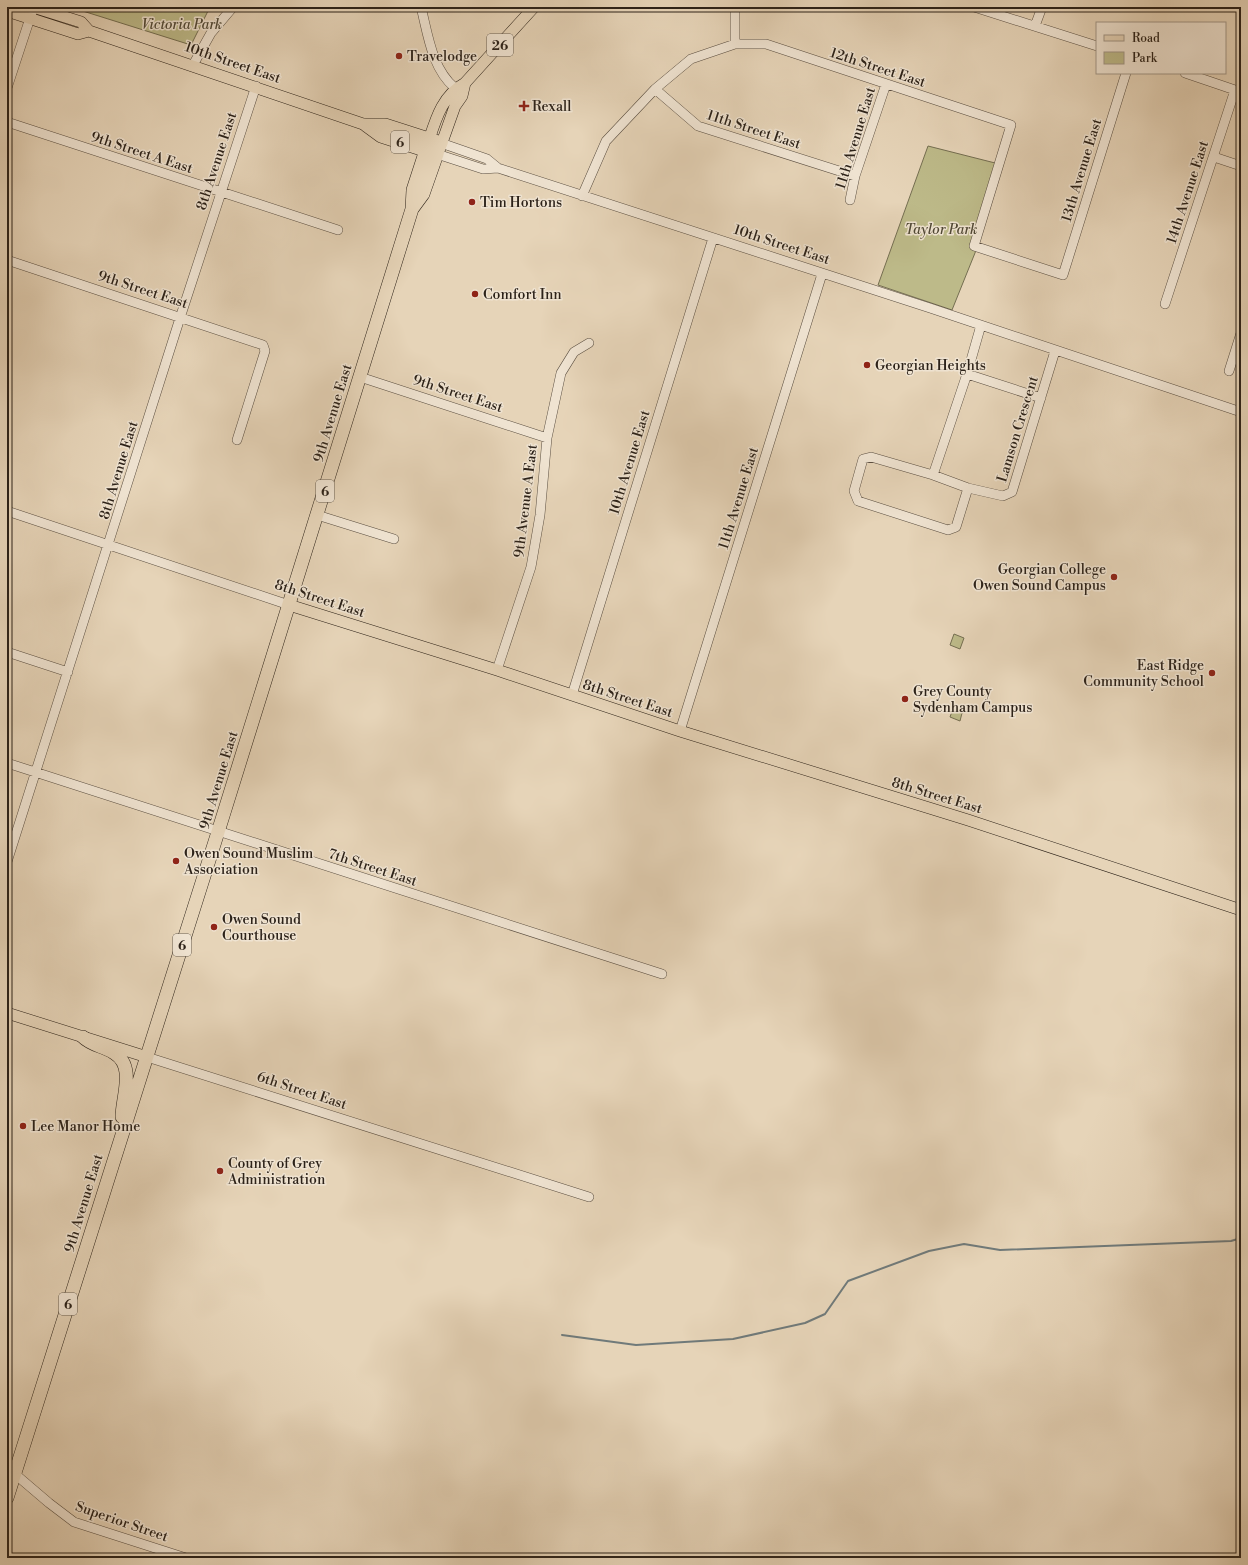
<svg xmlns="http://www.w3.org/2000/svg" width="1248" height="1565" viewBox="0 0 1248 1565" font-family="'Libre Bodoni',serif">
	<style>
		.green { fill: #bdba89; stroke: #746e51 }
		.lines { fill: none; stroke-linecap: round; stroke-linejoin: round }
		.stream { stroke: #707a7a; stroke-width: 2 }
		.minor-casing { stroke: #5a4e41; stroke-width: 10 }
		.major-casing { stroke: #2c2219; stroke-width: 12 }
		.highway-casing { stroke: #2c2219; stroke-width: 14 }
		.minor { stroke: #efe3d1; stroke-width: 9 }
		.major { stroke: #e6d4b8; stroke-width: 11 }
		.highway { stroke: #e6d4b8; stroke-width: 13 }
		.poi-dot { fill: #8f2418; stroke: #efe3d1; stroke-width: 1.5 }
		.labels { text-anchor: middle; stroke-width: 3; stroke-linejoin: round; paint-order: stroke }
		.shield { fill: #efe3d1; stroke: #665c50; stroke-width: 1 }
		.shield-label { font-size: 13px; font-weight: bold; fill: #2c2219 }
		.park-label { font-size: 14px; font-style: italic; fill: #504835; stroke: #efe3d1 }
		.poi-label { font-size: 14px; fill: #2c2219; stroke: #efe3d1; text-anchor: start }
		.street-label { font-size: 14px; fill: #2c2219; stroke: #efe3d1 }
	</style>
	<rect width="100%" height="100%" fill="#e6d4b8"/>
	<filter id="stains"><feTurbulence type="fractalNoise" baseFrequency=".005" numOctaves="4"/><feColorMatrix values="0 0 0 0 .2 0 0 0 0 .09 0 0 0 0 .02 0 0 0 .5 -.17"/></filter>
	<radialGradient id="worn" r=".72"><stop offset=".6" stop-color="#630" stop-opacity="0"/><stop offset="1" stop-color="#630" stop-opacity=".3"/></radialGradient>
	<path class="green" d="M70 7H210L191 45Z
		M928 146 1003 165 979 243 952 310 878 285Z
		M954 634 964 638 960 649 950 645Z
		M954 706 963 709 960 721 950 717Z"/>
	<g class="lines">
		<path class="stream" d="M562 1335 636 1345 733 1339 805 1323 825 1314 848 1281 929 1251 964 1244 1000 1250 1231 1241 1241 1238"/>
		<defs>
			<path id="minor" d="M421 7C428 35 432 69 455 88
				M974 7 1097 46
				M1035 26 1042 7
				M735 44V7
				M193 65 211 33 233 7
				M7 88 32 12
				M655 89 698 126 855 176
				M7 122 338 230
				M441 143 487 159 498 168 930 308 1241 412
				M437 154 483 169 498 168
				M1214 157 1241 166
				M582 196 606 141 655 89 691 59 735 44H766L1011 125 974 246 1063 275 1126 73
				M850 200 855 176 886 84
				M7 260 263 345 265 351 237 440
				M1165 304 1235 90 1185 73
				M1229 371 1241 333
				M967 374 1041 398
				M360 377 547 438
				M933 475 967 374 981 325
				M968 488 956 527 948 530 858 501 854 491 863 459 871 457 933 475 968 488 1003 496 1012 492 1055 351
				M7 511 289 605
				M317 515 394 539
				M7 652 68 672
				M497 670 531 567 540 515 547 438 561 373 574 352 589 343
				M572 695 713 238
				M680 731 822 274
				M7 763 662 974
				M7 862 180 318 256 86
				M147 1057 589 1197
				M15 1474 49 1503 74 1522 186 1558"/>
			<path id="major" d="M33 7 81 22 89 31 366 125
				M7 11 78 34 89 31
				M427 146C435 122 441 96 465 83L534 7
				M439 151 455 106 462 96 465 83
				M289 605 497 670 680 731 968 820 1241 910
				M7 1013 147 1057"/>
			<path id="highway" d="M366 125 381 136 437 154 423 194 412 209
				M366 125H385L441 143
				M83 1037C92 1046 104 1046 114 1053 136 1066 122 1097 122 1117
				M7 1498 218 832 412 209 413 190 426 150"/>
		</defs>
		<use href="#minor" class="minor-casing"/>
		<use href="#major" class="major-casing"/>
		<use href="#highway" class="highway-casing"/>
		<use href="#minor" class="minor"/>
		<use href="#major" class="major"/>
		<use href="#highway" class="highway"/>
	</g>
	<g class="poi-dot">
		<circle cx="399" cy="56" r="4"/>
		<path d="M522 100h4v4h4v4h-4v4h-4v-4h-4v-4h4z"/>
		<circle cx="472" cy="202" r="4"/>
		<circle cx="475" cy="294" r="4"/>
		<circle cx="867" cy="365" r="4"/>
		<circle cx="1114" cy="577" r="4"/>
		<circle cx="1212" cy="673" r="4"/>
		<circle cx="905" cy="699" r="4"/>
		<circle cx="176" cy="861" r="4"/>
		<circle cx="214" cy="927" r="4"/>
		<circle cx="23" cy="1126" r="4"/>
		<circle cx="220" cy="1171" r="4"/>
	</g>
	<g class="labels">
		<g class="shield">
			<rect x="487" y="34" width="26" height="22" rx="3"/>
			<rect x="391" y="131" width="18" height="22" rx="3"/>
			<rect x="316" y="480" width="18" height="22" rx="3"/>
			<rect x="173" y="934" width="18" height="22" rx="3"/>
			<rect x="59" y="1293" width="18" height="22" rx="3"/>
		</g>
		<g class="shield-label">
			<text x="500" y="50">26</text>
			<text x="400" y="147">6</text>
			<text x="325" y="496">6</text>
			<text x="182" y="950">6</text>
			<text x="68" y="1309">6</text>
		</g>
		<g class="park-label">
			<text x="182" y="29">Victoria Park</text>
			<text x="941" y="234">Taylor Park</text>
		</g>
		<g class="poi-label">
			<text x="407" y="61">Travelodge</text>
			<text x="532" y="111">Rexall</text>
			<text x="480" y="207">Tim Hortons</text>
			<text x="483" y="299">Comfort Inn</text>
			<text x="875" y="370">Georgian Heights</text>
			<text x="1106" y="574" text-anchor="end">Georgian College<tspan x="1106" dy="16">Owen Sound Campus</tspan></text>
			<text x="1204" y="670" text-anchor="end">East Ridge<tspan x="1204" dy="16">Community School</tspan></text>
			<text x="913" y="696">Grey County<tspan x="913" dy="16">Sydenham Campus</tspan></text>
			<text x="184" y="858">Owen Sound Muslim<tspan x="184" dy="16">Association</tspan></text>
			<text x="222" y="924">Owen Sound<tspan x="222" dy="16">Courthouse</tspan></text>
			<text x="31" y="1131">Lee Manor Home</text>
			<text x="228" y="1168">County of Grey<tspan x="228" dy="16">Administration</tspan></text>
		</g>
		<g class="street-label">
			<text transform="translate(233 62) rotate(19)" y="5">10th Street East</text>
			<text transform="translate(878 67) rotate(18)" y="5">12th Street East</text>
			<text transform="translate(754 129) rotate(18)" y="5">11th Street East</text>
			<text transform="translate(855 138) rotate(-73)" y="5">11th Avenue East</text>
			<text transform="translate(142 152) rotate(18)" y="5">9th Street A East</text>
			<text transform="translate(216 161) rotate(-72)" y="5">8th Avenue East</text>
			<text transform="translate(1081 170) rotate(-73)" y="5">13th Avenue East</text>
			<text transform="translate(1187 192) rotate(-72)" y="5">14th Avenue East</text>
			<text transform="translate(782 244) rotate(18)" y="5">10th Street East</text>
			<text transform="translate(143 289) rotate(18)" y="5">9th Street East</text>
			<text transform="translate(458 393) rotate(18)" y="5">9th Street East</text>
			<text transform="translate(332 413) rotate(-73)" y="5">9th Avenue East</text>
			<text transform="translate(1017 429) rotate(-73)" y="5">Lamson Crescent</text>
			<text transform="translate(629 462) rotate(-73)" y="5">10th Avenue East</text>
			<text transform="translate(118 470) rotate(-73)" y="5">8th Avenue East</text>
			<text transform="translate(738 498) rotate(-73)" y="5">11th Avenue East</text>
			<text transform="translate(525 501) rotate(-83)" y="5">9th Avenue A East</text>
			<text transform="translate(320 598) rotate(18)" y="5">8th Street East</text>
			<text transform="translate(628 698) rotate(18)" y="5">8th Street East</text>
			<text transform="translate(218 780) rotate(-73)" y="5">9th Avenue East</text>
			<text transform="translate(937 795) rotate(17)" y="5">8th Street East</text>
			<text transform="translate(373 867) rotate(18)" y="5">7th Street East</text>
			<text transform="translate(302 1090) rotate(18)" y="5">6th Street East</text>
			<text transform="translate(83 1203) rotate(-73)" y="5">9th Avenue East</text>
			<text transform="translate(122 1521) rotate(19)" y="5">Superior Street</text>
		</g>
	</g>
	<rect width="1248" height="1565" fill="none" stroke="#e6d4b8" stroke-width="24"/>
	<rect x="8" y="8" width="1232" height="1549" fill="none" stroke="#2c2219" stroke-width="2"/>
	<rect x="12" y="12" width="1224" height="1541" fill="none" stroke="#2c2219"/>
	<rect x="1096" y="22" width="130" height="52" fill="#efe3d1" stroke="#a19687"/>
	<rect x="1104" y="35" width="20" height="6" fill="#e6d4b8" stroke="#a19687"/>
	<text x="1132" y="42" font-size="12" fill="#2c2219">Road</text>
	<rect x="1104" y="52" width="20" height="12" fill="#bdba89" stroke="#a19687"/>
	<text x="1132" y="62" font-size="12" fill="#2c2219">Park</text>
	<rect width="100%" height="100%" filter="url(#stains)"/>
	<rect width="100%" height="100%" fill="url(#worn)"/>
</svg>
